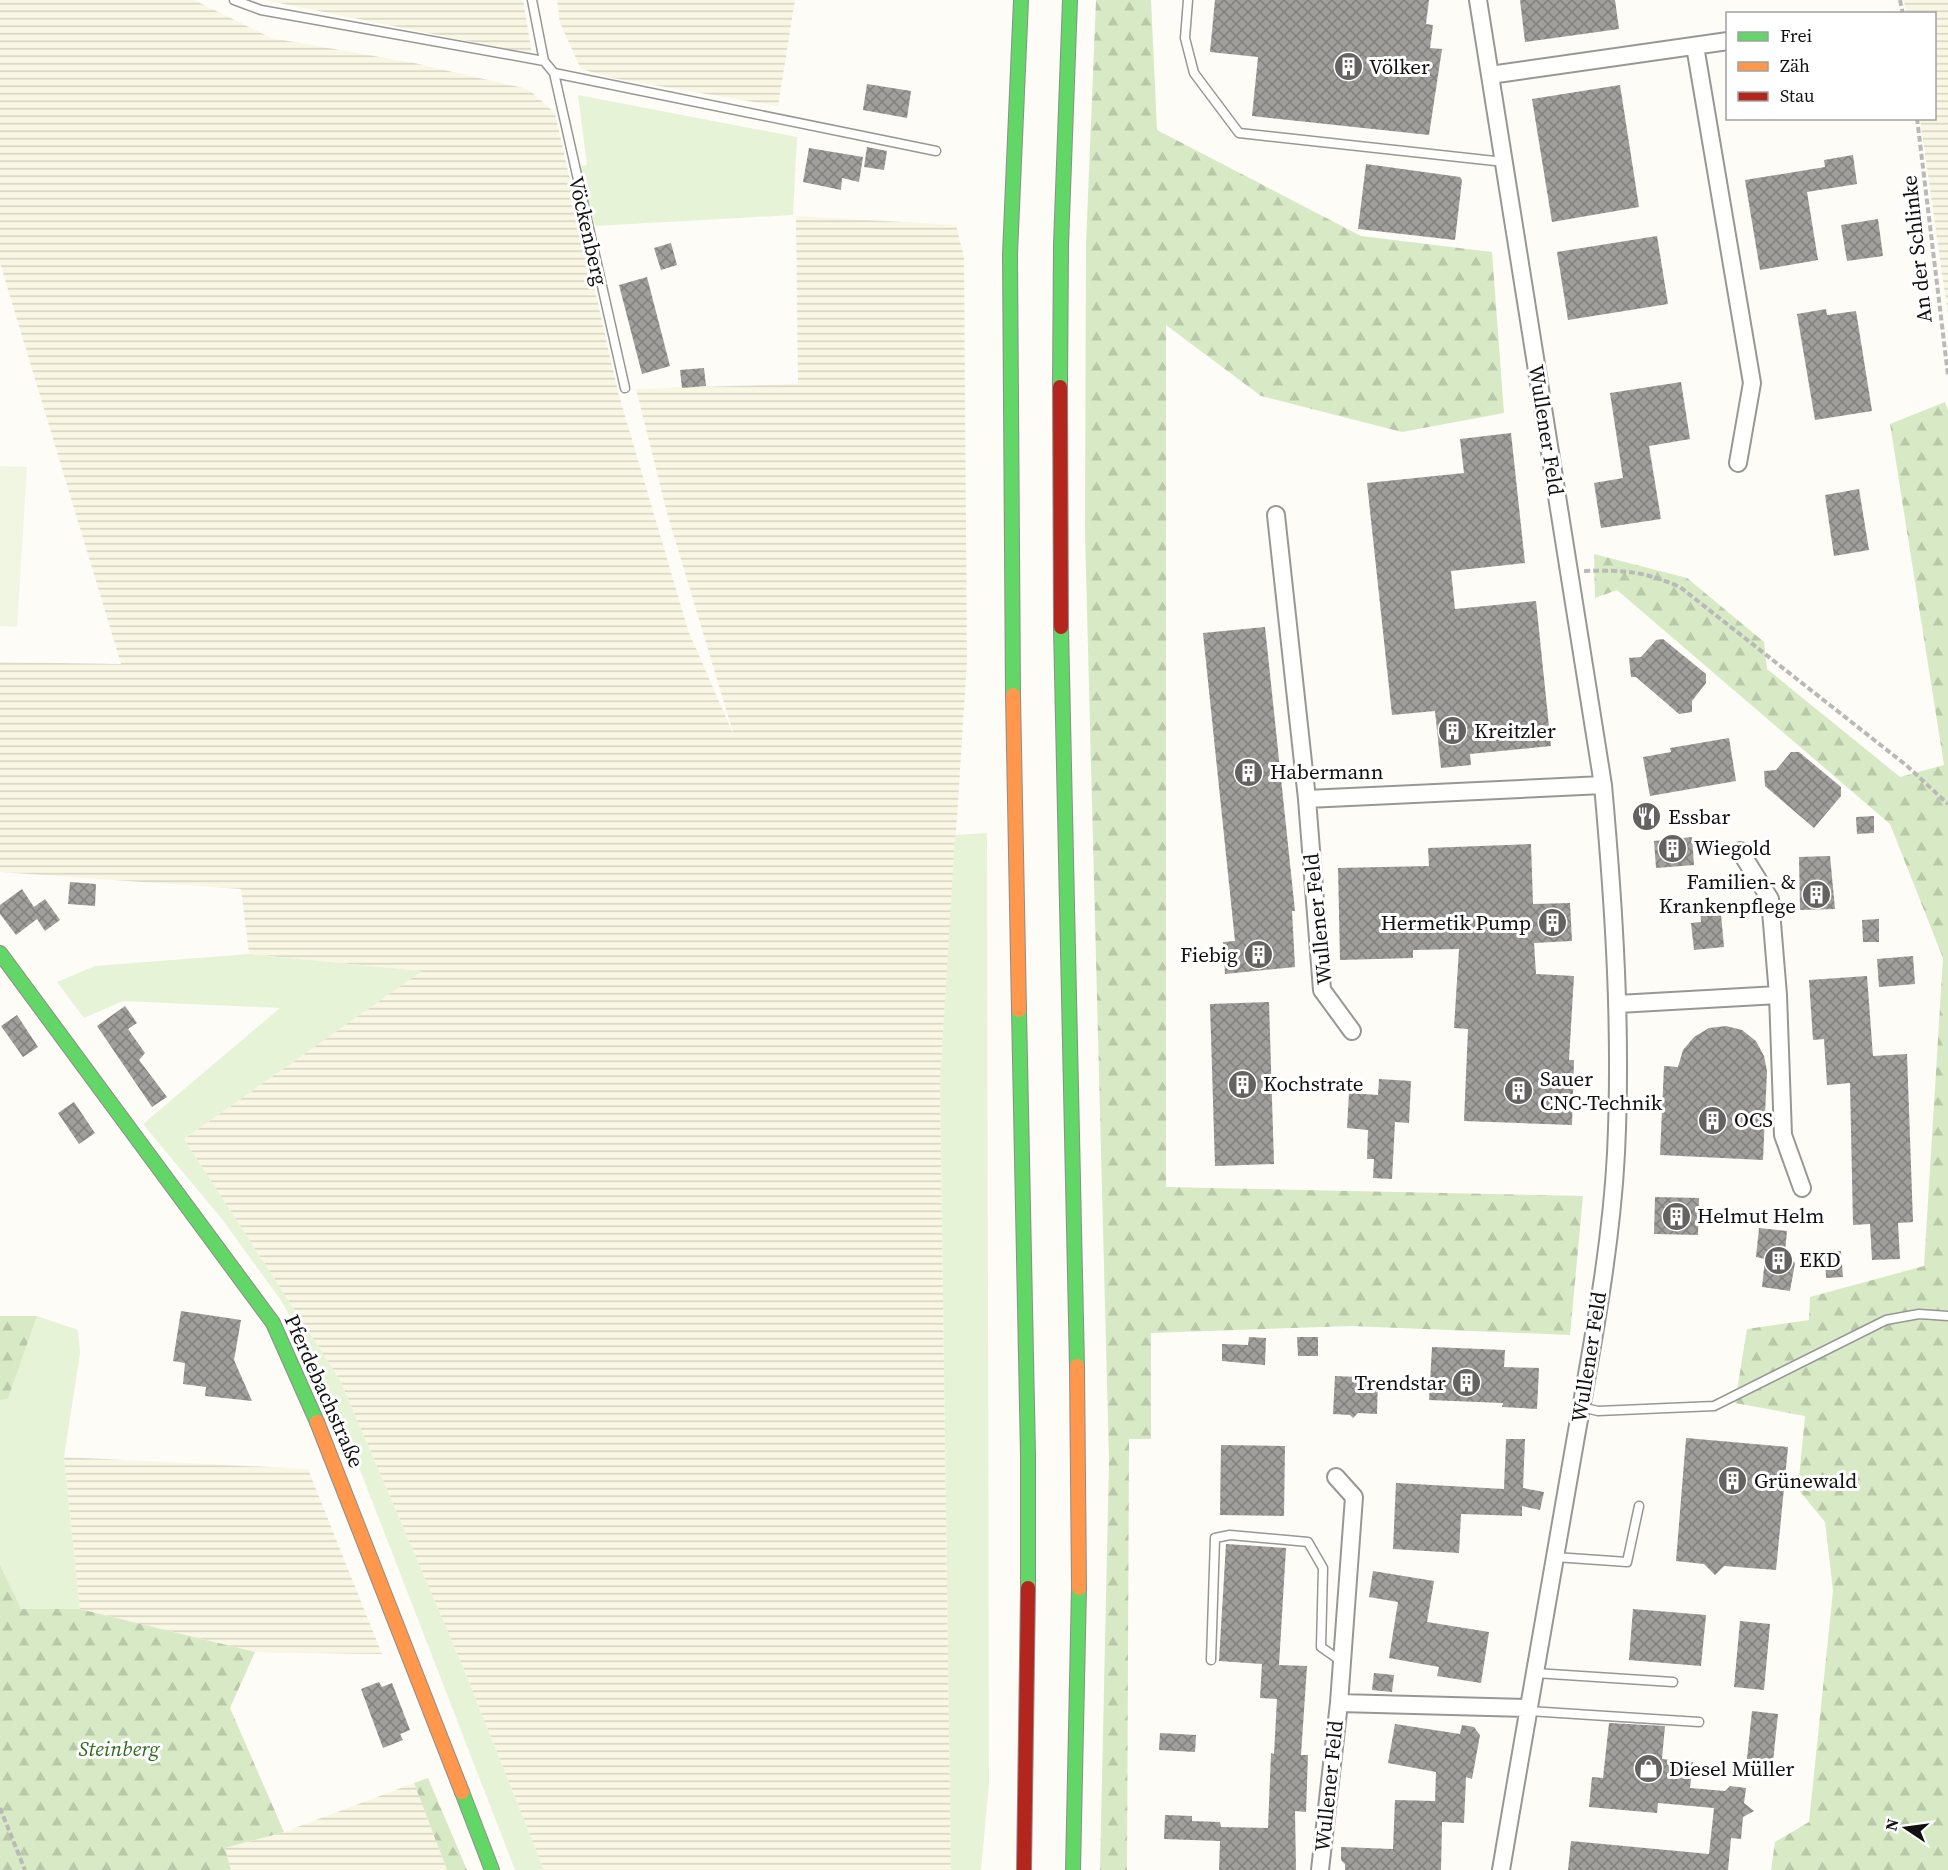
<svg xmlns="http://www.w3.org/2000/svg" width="1948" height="1870" viewBox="0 0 1948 1870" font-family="'Source Serif 4',serif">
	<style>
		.farmland { fill: url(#farmland-rules) }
		.grass { fill: #e7f3d7 }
		.forest { fill: url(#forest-firs) }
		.pitch { fill: #f0f6e1 }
		.building { fill: url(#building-cross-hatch) }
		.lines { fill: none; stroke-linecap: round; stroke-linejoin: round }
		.lane-casing { stroke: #979795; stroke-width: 11 }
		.street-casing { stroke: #979795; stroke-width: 20 }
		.fast-casing { stroke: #8e8d8b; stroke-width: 16 }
		.slow-casing { stroke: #8e8d8b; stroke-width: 16 }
		.jam-casing { stroke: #8e8d8b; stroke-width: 16 }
		.path { stroke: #b9b9b8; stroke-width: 4; stroke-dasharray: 6 3; stroke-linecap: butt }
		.lane { stroke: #fffffe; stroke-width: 8 }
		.street { stroke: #fffffe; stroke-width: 16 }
		.fast { stroke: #63d668; stroke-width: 14 }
		.slow { stroke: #ff974d; stroke-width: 14 }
		.jam { stroke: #b3261e; stroke-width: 14 }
		.labels { text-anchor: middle; stroke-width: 6; stroke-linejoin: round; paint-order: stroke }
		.poi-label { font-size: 21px; fill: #111; stroke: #fff; text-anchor: start }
		.street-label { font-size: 21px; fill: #111; stroke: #fff }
		.park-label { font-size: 21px; font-style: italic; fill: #2f6b1f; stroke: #fff }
	</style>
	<defs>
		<pattern id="farmland-rules" width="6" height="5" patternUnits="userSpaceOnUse" patternTransform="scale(1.5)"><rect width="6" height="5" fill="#f9f7e4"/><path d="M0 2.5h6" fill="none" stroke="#d4d3c3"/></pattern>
		<pattern id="forest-firs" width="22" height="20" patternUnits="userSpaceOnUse" patternTransform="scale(1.5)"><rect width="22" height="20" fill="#d8eac5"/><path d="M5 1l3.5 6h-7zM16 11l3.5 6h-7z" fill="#b8c8a8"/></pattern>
		<pattern id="building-cross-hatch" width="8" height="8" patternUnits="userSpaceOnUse" patternTransform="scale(1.5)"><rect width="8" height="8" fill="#a19f9c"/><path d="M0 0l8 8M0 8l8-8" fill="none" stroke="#82807e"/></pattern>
	</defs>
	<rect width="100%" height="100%" fill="#fdfcf7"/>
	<path class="farmland" d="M0 0H194L271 38 414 63 528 89 555 113 618 392 688 630 734 736 667 513 636 389 798 384 796 216 956 225 964 257 967 661 940 1083 951 1870H544L463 1667 340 1380 184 1139 421 971 249 954 241 889 0 872V662L121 664 0 263Z
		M266 0H523L532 54 269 1Z
		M557 0H795L778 106 612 78 581 69 560 23Z
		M1904 0H1948V315L1920 119 1934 118V14L1906 13Z
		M64 1457 308 1469 382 1654 255 1652 80 1609Z
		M414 1783 447 1870H231L225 1848 284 1832Z"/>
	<path class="grass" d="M578 95 797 137 793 215 595 226 578 167 587 165Z
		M987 833 989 1783 981 1870H951L940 1082 955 835Z
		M249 954 422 971 184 1139 340 1380 463 1667 544 1870H515L321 1369 280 1299 221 1218 143 1124 280 1008 123 1001 84 1018 57 982 95 966Z
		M37 1316 78 1330 80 1354 64 1457 80 1609H20L0 1565V1400L8 1399Z"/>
	<path class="forest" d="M1096 0H1151L1157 130 1361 236 1492 252 1504 413 1402 432 1261 396 1166 325V1187L1583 1196 1570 1335 1352 1326 1151 1333V1439H1129L1127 1870H1100L1109 1460 1085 533 1086 244Z
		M1945 402 1948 410V1870H1771L1775 1842 1809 1822 1833 1591 1825 1522 1798 1489 1805 1416 1735 1403 1747 1329 1809 1320 1810 1297 1924 1266 1943 958 1890 824 1617 590 1595 598 1594 554 1687 578 1764 642 1767 669 1900 777 1944 765 1890 424Z
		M0 1316H37L8 1399 0 1400Z
		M0 1565 21 1609H80L255 1652 230 1708 284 1832 225 1848 231 1870H0Z
		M428 1778 467 1870H447L414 1783Z"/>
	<path class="pitch" d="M0 466 27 467 17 627 0 626Z"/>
	<path class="building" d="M1215 0H1429L1426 24 1433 25 1430 48 1442 49 1429 135 1252 116 1258 57 1210 52Z
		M1520 0H1615L1619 29 1525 42Z
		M867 84 911 91 907 118 863 110Z
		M1620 85 1639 207 1552 222 1532 99Z
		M867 147 887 151 884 170 864 167Z
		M809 148 863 157 859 182 842 178 841 190 803 182Z
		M1853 155 1857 184 1807 192 1818 260 1760 270 1745 180 1825 167 1824 160Z
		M1366 164 1460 177 1462 180 1455 240 1358 229Z
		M1878 219 1883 256 1847 261 1841 225Z
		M1657 236 1668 304 1568 320 1557 252Z
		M671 243 677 265 661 270 654 248Z
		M647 277 670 366 642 374 619 285Z
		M1826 309 1827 315 1856 311 1872 411 1815 420 1797 314Z
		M704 368 706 386 682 388 680 370Z
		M1681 382 1690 439 1649 446 1661 519 1601 528 1594 483 1623 478 1610 393Z
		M1511 433 1525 563 1451 571 1455 609 1536 601 1551 746 1470 754 1471 765 1441 768 1435 711 1392 715 1367 483 1464 473 1460 439Z
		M1859 489 1869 550 1834 556 1825 495Z
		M1265 627 1295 911H1292L1295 967 1225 974 1223 942 1235 941 1203 633Z
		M1663 639 1706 674V683L1692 701V712L1679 714 1636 677H1631L1629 658 1641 657 1656 640Z
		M1729 738 1736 781 1650 796 1643 757 1671 752 1670 748Z
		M1791 752H1799L1841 787V796L1814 828 1765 786 1764 771 1776 770Z
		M1874 816V833L1857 834 1856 817Z
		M1692 837 1694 865 1656 868 1654 841Z
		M1531 844 1533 904 1570 903 1572 941 1534 943 1536 974 1574 976 1569 1060H1574L1572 1125 1464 1121 1468 1029 1454 1028 1459 949 1413 950V958L1340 960 1338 868 1429 866 1428 848Z
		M1830 856 1835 909 1800 910 1799 857Z
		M70 882 96 884 95 906 68 904Z
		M22 889 34 907 45 899 60 920 45 931 37 919 16 935 0 914V905Z
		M1720 904 1724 947 1694 950 1691 923 1701 922 1700 906Z
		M1879 919V942H1863L1862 920Z
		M1913 956 1915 984 1879 987 1877 959Z
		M1867 976 1873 1056 1907 1054 1913 1222 1898 1223 1900 1259 1872 1260 1870 1224 1853 1225 1850 1083 1827 1085 1824 1039 1813 1040 1809 980Z
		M1269 1002 1274 1164 1215 1166 1210 1004Z
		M125 1006 137 1023 128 1029 145 1053 139 1060 167 1097 152 1107 97 1026Z
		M17 1015 38 1047 23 1057 1 1026Z
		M1726 1026 1742 1030 1756 1041 1764 1056 1767 1071 1763 1160 1660 1155 1664 1066 1678 1067 1683 1050 1694 1037 1709 1028Z
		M1379 1079 1411 1081 1409 1123 1395 1122 1392 1179 1373 1178 1374 1159H1367L1368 1130 1347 1128 1349 1093 1378 1095Z
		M74 1102 95 1133 79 1144 58 1113Z
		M1655 1197 1699 1198 1698 1235 1654 1234Z
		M1759 1228 1787 1231 1785 1252 1795 1263 1790 1291 1762 1287 1765 1259 1756 1257Z
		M1841 1251 1843 1277 1826 1278 1825 1252Z
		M181 1311 241 1320 234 1360 252 1401 205 1396 206 1387 183 1384 185 1363 173 1361Z
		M1249 1337 1266 1338 1265 1365 1222 1361V1344L1248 1345Z
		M1297 1337H1318V1356H1298Z
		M1432 1347 1505 1350 1504 1367 1539 1368 1537 1409 1502 1407 1503 1403 1429 1400Z
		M1335 1376 1378 1378 1377 1414 1358 1413 1353 1418 1350 1415 1333 1414Z
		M1686 1438 1788 1447 1776 1570 1724 1566 1715 1575 1704 1564 1676 1561Z
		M1506 1439H1525L1523 1488 1544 1492 1540 1510 1522 1506V1516L1461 1514 1459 1553 1393 1549 1396 1483 1504 1489Z
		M1221 1445 1285 1446 1284 1516 1220 1515Z
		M1226 1544 1286 1548 1279 1665 1307 1666 1301 1755H1308L1306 1812 1295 1811 1296 1870H1219L1220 1841 1164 1839 1165 1815 1192 1816V1821L1220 1822 1221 1827 1268 1828 1271 1753 1274 1754 1277 1699 1260 1698 1262 1664 1219 1661Z
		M1373 1571 1434 1581 1427 1622 1489 1632 1481 1683 1437 1676 1439 1667 1389 1658 1398 1602 1369 1597Z
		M1633 1609 1706 1615 1701 1666 1629 1660Z
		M1740 1621 1770 1624 1764 1690 1734 1687Z
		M1374 1673 1394 1675 1392 1692 1372 1690Z
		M379 1682 382 1687 392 1683 410 1730 400 1734 403 1740 383 1748 361 1689Z
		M1752 1711 1778 1714 1772 1771 1746 1768Z
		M1609 1723 1665 1726 1662 1759 1693 1762 1690 1788 1725 1791 1730 1786 1746 1788 1744 1803 1754 1811 1743 1817 1741 1839 1731 1838 1728 1870H1568L1571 1841 1709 1854 1714 1808 1658 1803 1657 1813 1589 1807 1592 1777 1603 1778Z
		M1395 1724 1460 1734 1462 1725 1474 1727 1480 1735 1472 1779 1466 1777 1464 1823 1442 1822 1441 1870H1345V1864L1341 1860V1847L1393 1849 1395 1800 1435 1801 1436 1772 1388 1763Z
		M1160 1733 1196 1735 1195 1752 1159 1750Z"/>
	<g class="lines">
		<defs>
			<path id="lane" d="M234 0 261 10 544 61 554 73 936 151
				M532 0 544 61
				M1188 0 1185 38 1194 73 1239 133 1504 162
				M554 73 625 388
				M1581 1407 1598 1411 1714 1406 1886 1320 1919 1314 1948 1316
				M1555 1557 1627 1562 1639 1506
				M1211 1660 1215 1538 1230 1535 1308 1542 1323 1568 1321 1647 1341 1661
				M1535 1673 1673 1682
				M1529 1711 1699 1722"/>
			<path id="street" d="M1478 0 1603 785C1614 907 1622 1030 1616 1153 1611 1250 1592 1346 1575 1442 1551 1584 1525 1727 1501 1870
				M1695 46 1752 383 1738 463
				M1490 75 1728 41
				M1276 515 1307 799
				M1740 851 1770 899 1778 995
				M1618 1004 1778 995 1783 1135 1802 1188
				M1352 1031 1322 990 1307 799 1603 785
				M1336 1477 1354 1497 1339 1703 1529 1708
				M1320 1870 1339 1703"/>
			<path id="fast" d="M1060 387 1061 245 1070 0
				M1061 627 1077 1366
				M1013 695 1010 254 1021 0
				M0 953 273 1323 317 1422
				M1019 1010 1028 1455V1588
				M462 1792 492 1870
				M1073 1870 1079 1588"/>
			<path id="slow" d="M1013 695 1019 1010
				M1077 1366 1079 1588
				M317 1422 462 1792"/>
			<path id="jam" d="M1060 387 1061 627
				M1024 1870 1028 1588"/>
		</defs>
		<use href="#lane" class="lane-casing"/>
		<use href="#street" class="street-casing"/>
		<use href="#fast" class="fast-casing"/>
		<use href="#slow" class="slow-casing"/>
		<use href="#jam" class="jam-casing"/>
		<path class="path" d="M1900 0 1903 14
			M1917 118 1948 375
			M1584 571C1624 570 1643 571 1680 587L1906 765 1948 804
			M0 1808 25 1870"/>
		<use href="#lane" class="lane"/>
		<use href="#street" class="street"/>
		<use href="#fast" class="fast"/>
		<use href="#slow" class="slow"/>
		<use href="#jam" class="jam"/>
	</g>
	<defs>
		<symbol id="building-disc" viewBox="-11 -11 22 22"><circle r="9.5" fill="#646362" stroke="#fff"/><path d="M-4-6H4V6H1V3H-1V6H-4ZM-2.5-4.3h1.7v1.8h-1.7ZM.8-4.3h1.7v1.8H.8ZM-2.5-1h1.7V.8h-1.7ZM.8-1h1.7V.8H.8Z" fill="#fff"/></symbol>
		<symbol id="restaurant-disc" viewBox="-11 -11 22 22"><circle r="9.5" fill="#646362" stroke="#fff"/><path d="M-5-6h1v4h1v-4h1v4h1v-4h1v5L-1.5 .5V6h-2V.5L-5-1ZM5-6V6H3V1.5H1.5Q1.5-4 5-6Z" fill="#fff"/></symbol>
		<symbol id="shop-disc" viewBox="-11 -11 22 22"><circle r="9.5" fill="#646362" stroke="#fff"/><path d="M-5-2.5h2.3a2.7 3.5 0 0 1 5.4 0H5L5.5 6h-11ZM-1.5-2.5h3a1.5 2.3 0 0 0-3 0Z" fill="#fff"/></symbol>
	</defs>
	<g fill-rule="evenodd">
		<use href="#building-disc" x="1332" y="50" width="33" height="33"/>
		<use href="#building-disc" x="1436" y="714" width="33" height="33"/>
		<use href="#building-disc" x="1232" y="756" width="33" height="33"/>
		<use href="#restaurant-disc" x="1630" y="800" width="33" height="33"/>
		<use href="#building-disc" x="1656" y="832" width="33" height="33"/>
		<use href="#building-disc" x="1800" y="878" width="33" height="33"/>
		<use href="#building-disc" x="1536" y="906" width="33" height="33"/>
		<use href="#building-disc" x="1242" y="938" width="33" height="33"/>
		<use href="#building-disc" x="1226" y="1068" width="33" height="33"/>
		<use href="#building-disc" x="1502" y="1074" width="33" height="33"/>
		<use href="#building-disc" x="1696" y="1104" width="33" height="33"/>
		<use href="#building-disc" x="1660" y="1200" width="33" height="33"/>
		<use href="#building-disc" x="1762" y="1244" width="33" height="33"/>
		<use href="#building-disc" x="1450" y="1366" width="33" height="33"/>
		<use href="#building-disc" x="1716" y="1464" width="33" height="33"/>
		<use href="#shop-disc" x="1632" y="1752" width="33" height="33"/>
	</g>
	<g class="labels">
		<g class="poi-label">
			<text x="1369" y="74">Völker</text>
			<text x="1474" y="738">Kreitzler</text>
			<text x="1270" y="779">Habermann</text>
			<text x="1668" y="824">Essbar</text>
			<text x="1694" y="855">Wiegold</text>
			<text x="1796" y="889" text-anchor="end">Familien- &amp;<tspan x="1796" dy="24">Krankenpflege</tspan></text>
			<text x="1531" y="930" text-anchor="end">Hermetik Pump</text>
			<text x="1238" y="962" text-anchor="end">Fiebig</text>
			<text x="1540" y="1086">Sauer<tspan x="1540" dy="24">CNC-Technik</tspan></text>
			<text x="1263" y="1091">Kochstrate</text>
			<text x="1734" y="1127">OCS</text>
			<text x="1697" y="1223">Helmut Helm</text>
			<text x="1799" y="1267">EKD</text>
			<text x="1446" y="1390" text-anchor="end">Trendstar</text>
			<text x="1754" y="1488">Grünewald</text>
			<text x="1669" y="1776">Diesel Müller</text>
		</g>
		<g class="street-label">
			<text transform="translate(588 231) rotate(77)" y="7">Vöckenberg</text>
			<text transform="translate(1917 249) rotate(-96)" y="7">An der Schlinke</text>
			<text transform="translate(1546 430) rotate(81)" y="7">Wullener Feld</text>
			<text transform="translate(1318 919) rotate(-96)" y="7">Wullener Feld</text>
			<text transform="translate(1589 1357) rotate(-81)" y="7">Wullener Feld</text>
			<text transform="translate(324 1391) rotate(66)" y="7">Pferdebachstraße</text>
			<text transform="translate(1329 1786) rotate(-84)" y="7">Wullener Feld</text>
		</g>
		<g class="park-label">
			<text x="119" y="1756">Steinberg</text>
		</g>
	</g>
	<rect x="1726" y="12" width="210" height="108" fill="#ffffff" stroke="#a0a0a0" stroke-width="1.5"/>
	<rect x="1738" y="32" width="30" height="9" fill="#63d668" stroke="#a0a0a0" stroke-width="1.5"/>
	<text x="1780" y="42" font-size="18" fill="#111111">Frei</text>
	<rect x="1738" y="62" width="30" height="9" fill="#ff974d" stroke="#a0a0a0" stroke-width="1.5"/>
	<text x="1780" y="72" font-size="18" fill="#111111">Zäh</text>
	<rect x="1738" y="92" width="30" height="9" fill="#b3261e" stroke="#a0a0a0" stroke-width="1.5"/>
	<text x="1780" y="102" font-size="18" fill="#111111">Stau</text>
	<g transform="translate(1906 1828) rotate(283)" stroke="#ffffff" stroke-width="4.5" paint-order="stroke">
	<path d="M0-4.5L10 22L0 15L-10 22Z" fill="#111111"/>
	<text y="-9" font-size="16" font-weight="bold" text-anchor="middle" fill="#111111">N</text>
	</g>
</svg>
